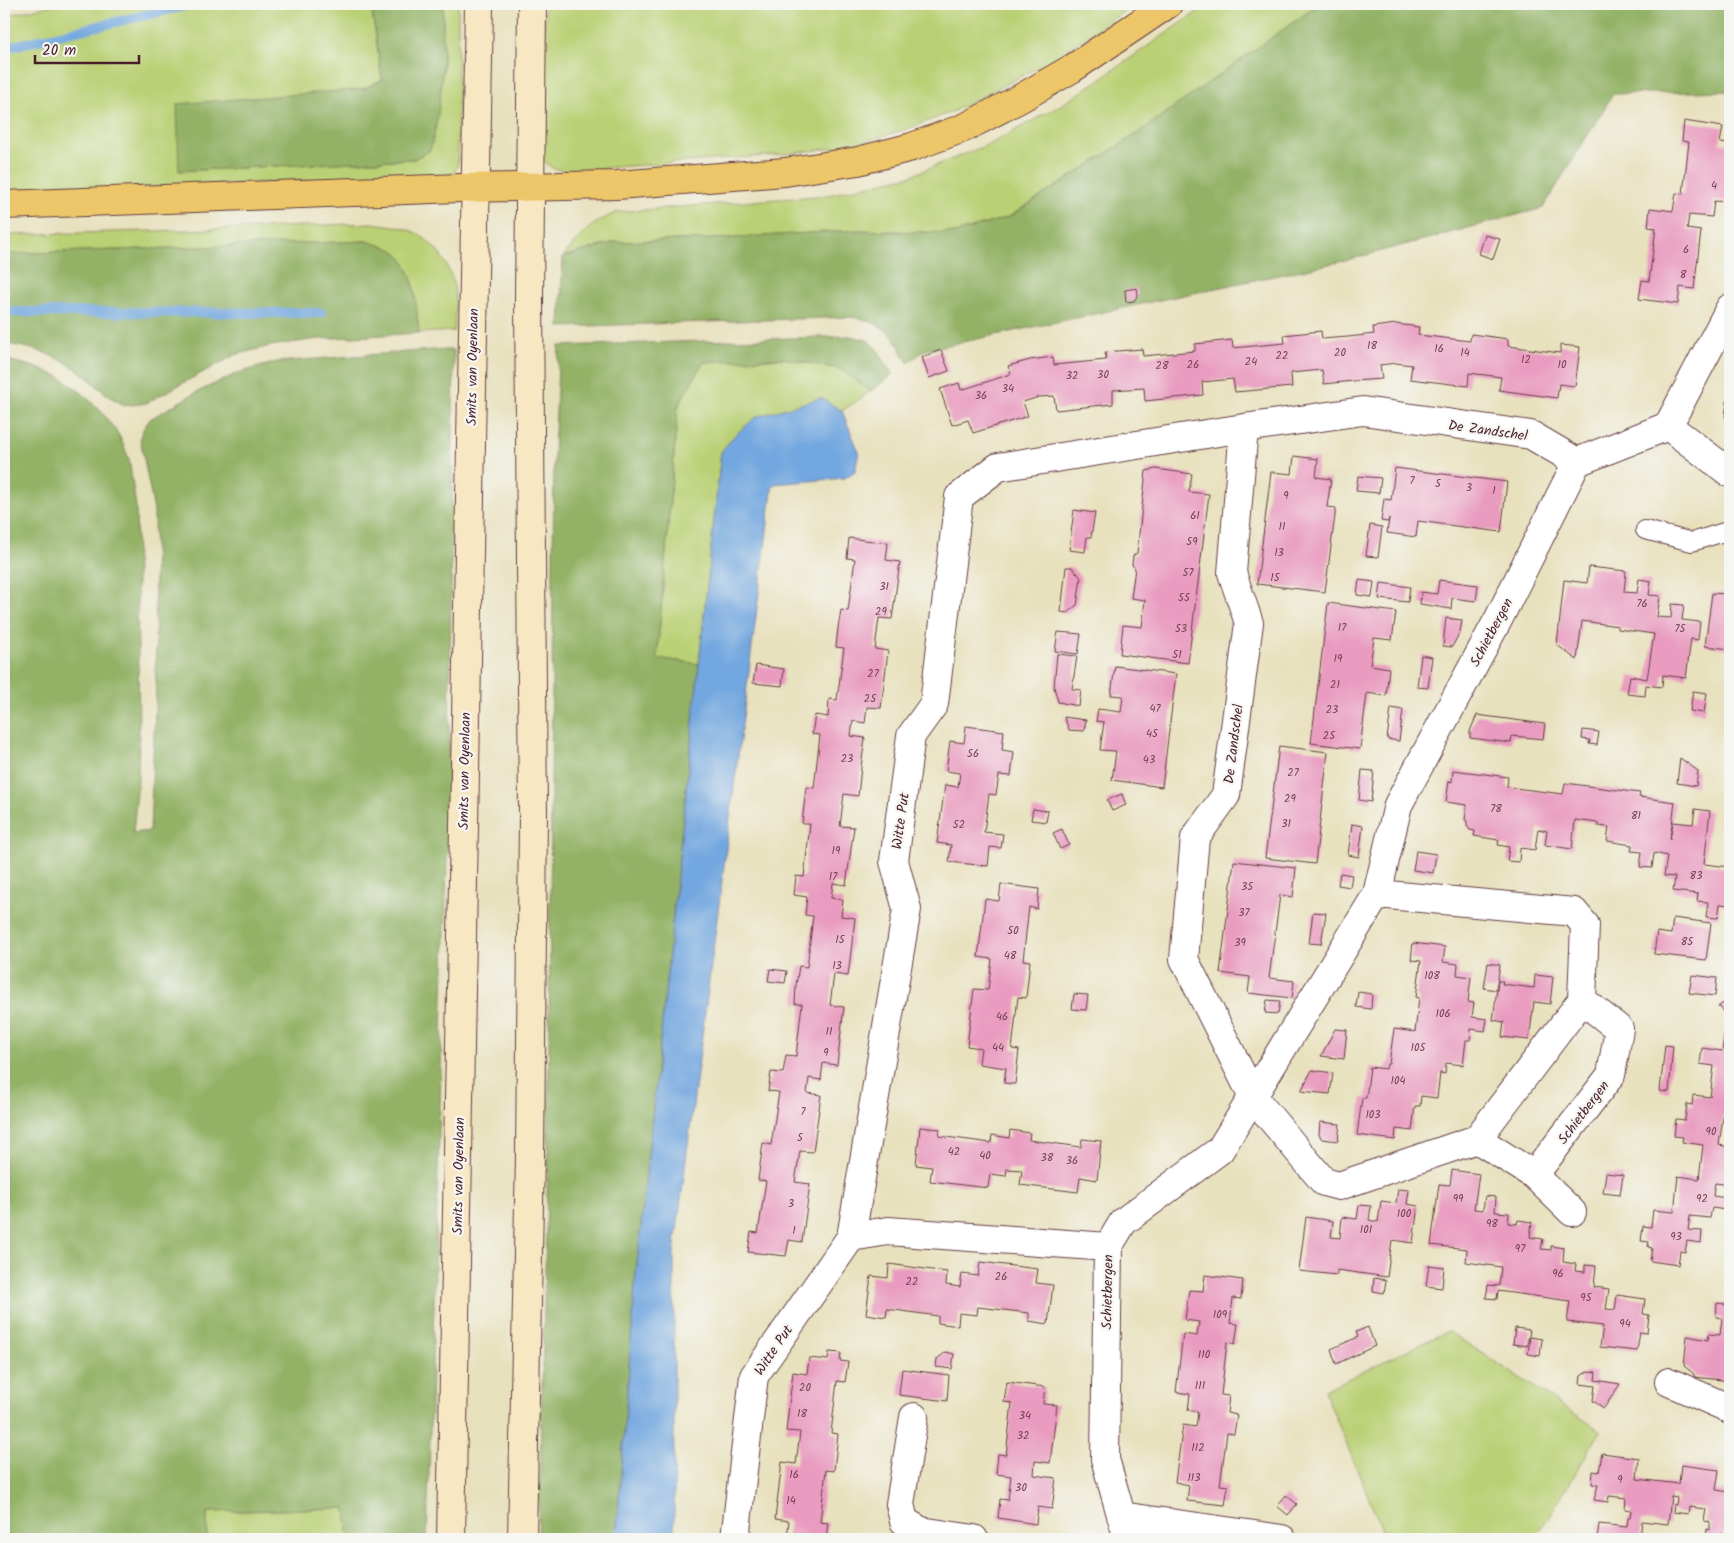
<svg xmlns="http://www.w3.org/2000/svg" width="1734" height="1543" viewBox="0 0 1734 1543" font-family="Kalam,sans-serif">
	<style>
		.green { fill: #bad074; stroke: #827850 }
		.forest { fill: #93b266; stroke: #6e6848 }
		.water { fill: #73a7df; stroke: #5e6385 }
		.lines { fill: none; stroke-linecap: round; stroke-linejoin: round }
		.stream { stroke: #73a7df; stroke-width: 10 }
		.building { fill: #e99cc0 }
		.service-casing { stroke: #623c41; stroke-width: 20 }
		.minor-casing { stroke: #623c41; stroke-width: 30 }
		.secondary-casing { stroke: #623c41; stroke-width: 30 }
		.motorway-casing { stroke: #623c41; stroke-width: 30 }
		.service { stroke: #fff; stroke-width: 18 }
		.minor { stroke: #fff; stroke-width: 28 }
		.secondary { stroke: #f7e8c3; stroke-width: 28 }
		.motorway { stroke: #ecc669; stroke-width: 28 }
		.labels { text-anchor: middle; stroke-width: 4.5; stroke-linejoin: round; paint-order: stroke }
		.number-label { font-size: 11px; fill: #723e50 }
		.street-label { font-size: 14px; fill: #4a1f2b; stroke: #f6f6f2 }
	</style>
	<rect width="100%" height="100%" fill="#f6f6f2"/>
	<filter id="ink" filterUnits="userSpaceOnUse"><feTurbulence type="fractalNoise" baseFrequency=".02" numOctaves="2"/><feDisplacementMap in="SourceGraphic" scale="10" xChannelSelector="R" yChannelSelector="G"/><feConvolveMatrix kernelMatrix="1 2 1 2 8 2 1 2 1" color-interpolation-filters="sRGB"/></filter>
	<filter id="wash" filterUnits="userSpaceOnUse"><feTurbulence type="fractalNoise" baseFrequency=".0096" numOctaves="4" result="noise"/><feDisplacementMap in="SourceGraphic" scale="20" xChannelSelector="R" yChannelSelector="G"/><feGaussianBlur stdDeviation="1.12" result="paint"/><feColorMatrix in="noise" values="0 0 0 0 0 0 0 0 0 0 0 0 0 0 0 0 0 1.4 0 .05"/><feComposite in="paint" operator="in"/></filter>
	<g filter="url(#wash)">
		<rect width="100%" height="100%" fill="#e8e1be"/>
		<path class="green" d="M57 4H371L382 80 180 171 414 159 430 150 443 68V4H458V165L454 173 446 175 4 193V16Z
			M545 4H1135L1047 63 954 111 907 129 849 146 778 155 564 171 552 168 543 160Z
			M1209 4H1319L1135 135 1009 217 955 233 857 230 715 239 615 242 563 257C582 233 589 224 618 212L828 195 910 176 992 143 1068 101Z
			M372 223C386 225 402 226 414 232 437 243 454 271 455 295 456 307 455 319 454 331L419 333 413 282 367 241 4 254V235L258 228Z
			M783 358 840 369 871 391 842 411 821 398 721 452 699 664 657 658 678 406 703 362Z
			M1448 1331 1601 1431 1535 1539H1386L1324 1390Z
			M346 1508 349 1539H207V1512Z"/>
		<path class="forest" d="M371 4H443C443 53 444 102 430 150L414 159 179 171 177 104 364 89 382 80Z
			M1319 4H1730V91L1613 94 1543 208 1344 261 925 350 908 363C894 334 885 323 852 317L560 327 563 257 615 242 715 239 857 230 955 233 1009 217 1135 135Z
			M367 241C375 244 385 246 393 250 416 264 416 309 419 333L318 339 270 346 235 355 146 403C139 404 130 406 123 404 106 398 87 374 70 365 50 353 27 346 4 344V254Z
			M850 336 868 340 876 348 893 374 871 391 840 369 783 358 703 362 678 406 657 658 699 664 636 1274 616 1539H538L548 1156 554 454 559 346Z
			M432 350H454L448 832 427 1539H349L346 1508 207 1512V1539H4V359L35 367 60 377 82 393 101 411 119 435 129 459 136 507 139 732 138 780 133 833 150 831 156 687 154 511 140 438 142 431 150 419 195 393 238 373 277 362Z"/>
		<path class="water" d="M821 398 842 411 859 452 855 471 845 478 773 484 674 1253V1539H616L636 1274 721 452 734 436 756 417Z"/>
		<g class="lines">
			<path class="stream" d="M4 48 193 4
				M4 312 321 313"/>
		</g>
		<g id="blocks">
			<path class="building" d="M1684 121 1723 127 1720 143 1730 144V180L1728 202 1714 201 1712 217 1689 215 1687 229 1701 231 1694 289 1680 287 1678 304 1639 299 1642 280 1649 281 1656 228 1648 227 1650 208 1673 211 1676 193 1683 194 1689 142 1682 141Z
				M1485 235 1500 239 1493 259 1479 254Z
				M1137 288 1138 295 1134 301 1126 302 1125 290Z
				M1396 324 1419 327 1418 335 1470 341 1471 334 1508 339V346L1560 353V345L1580 347 1575 386 1559 384 1557 398 1499 390 1501 377 1469 373 1468 386 1410 379 1412 365 1396 363 1380 365 1382 379 1353 381 1324 384 1322 370 1291 373 1292 387 1235 392 1233 379 1202 382 1203 395 1145 401 1144 388 1128 389 1113 390V404L1056 410 1054 396 1039 397 1023 402 1028 416 973 433 968 420 952 425 940 389 959 383 961 390 1011 374 1008 366 1030 360 1053 357 1054 365 1106 360 1105 352 1142 349 1143 356 1195 351V344L1232 340 1233 348 1285 343 1284 335 1321 331 1322 339 1348 337 1374 334 1373 327Z
				M941 350 949 371 929 378 922 357Z
				M1729 389H1730V417H1725Z
				M1294 456 1318 459 1316 477 1331 479 1327 507 1336 508 1325 592 1257 584 1271 472 1292 474Z
				M1395 468 1507 482 1501 532 1418 521 1416 537 1387 533 1389 518 1388 522 1381 521 1384 499 1391 500Z
				M1156 469 1192 474 1189 492 1209 494 1188 663 1120 654 1123 625 1142 627 1145 600 1131 598 1135 568 1132 565 1133 556 1137 553 1146 471Z
				M1358 476 1381 478 1379 493 1356 491Z
				M1074 510 1095 513 1091 537H1087L1085 552 1069 550Z
				M1370 525 1382 527 1378 557 1366 556Z
				M849 538 888 543 886 560 900 562 892 619 879 618 875 649 888 651 881 708 867 707 865 723 853 721 851 736 865 738 861 767 858 796 844 794 840 826 854 827 846 885 833 883 831 898 843 900 841 916 855 918 848 976 834 974 830 1005 844 1007 837 1065 823 1063 821 1080 809 1078 807 1093 821 1095 813 1152 800 1151 795 1182 810 1184 802 1242 789 1240 786 1256 748 1252 751 1232 758 1233 766 1181 758 1180 763 1143 771 1145 779 1092 768 1091 771 1072 783 1073 786 1055 796 1056 802 1004H795L796 985 799 966 807 967 813 916 805 915 807 897 794 895 796 876 804 877 810 824H802L806 787 814 788 820 735 812 734 815 715 828 717 829 699 837 700 844 648 836 647 838 628 841 610 848 611 855 559 847 558Z
				M1066 567H1072L1081 578 1077 605 1067 613 1061 612Z
				M1589 567 1626 571 1624 592 1637 593 1639 579 1651 581 1649 595 1660 596 1657 617 1671 618 1672 604 1684 605 1682 620 1700 622 1698 640 1691 639 1686 678 1663 675 1662 687 1646 685 1645 696 1627 694 1630 676 1647 679 1654 634 1618 629V626L1582 621 1577 660 1557 645 1564 580 1587 583Z
				M1359 580 1374 582 1372 597 1357 595Z
				M1439 580 1478 585 1476 601 1452 598 1451 609 1420 604 1421 592 1437 594Z
				M1728 580H1730V649L1705 646 1712 593 1726 594Z
				M1381 583 1410 587 1408 602 1379 599Z
				M1328 603 1396 612 1392 640 1374 638 1370 665 1389 668 1386 696 1367 693 1360 749 1311 743Z
				M1446 618 1462 620 1460 632 1452 647 1443 646Z
				M1058 632 1081 634 1078 654 1055 651Z
				M1057 654 1077 656 1072 689 1081 690 1079 706 1058 702 1054 687Z
				M1421 655 1432 657 1428 688 1417 687Z
				M756 665 784 669 782 686 753 683Z
				M1115 666 1176 674 1162 787 1112 780 1116 751 1100 750 1104 722 1096 721 1098 709 1121 712 1123 696 1111 695Z
				M1693 691 1707 693 1704 713 1690 711Z
				M1391 708 1403 710 1399 741 1387 739Z
				M1477 715 1545 724 1543 739 1512 736 1511 743 1470 738V731Z
				M1064 717 1086 720 1084 731 1069 730Z
				M966 726 1004 731 1002 750 1014 752 1011 776 999 775 996 795 989 794 984 832 1003 834 1001 848 990 847 988 866 949 862 951 845 937 843 945 785 958 787 960 773 946 771 950 741 964 743Z
				M1583 730 1599 732 1597 745 1589 744 1590 740 1582 739Z
				M1279 746 1328 752 1315 864 1265 858Z
				M1680 758 1698 771 1696 786 1677 783Z
				M1362 770 1374 771 1371 802 1359 800Z
				M1453 770 1508 777 1507 787 1563 794 1565 783 1640 793 1639 797 1675 802 1670 839 1673 822 1693 824 1695 809 1710 811 1704 864 1730 867V905L1720 904 1718 918 1706 917 1708 902 1697 901 1698 894 1673 891 1675 877 1664 876 1667 856 1654 853 1652 868 1640 867 1642 852 1631 851 1632 845 1607 841 1609 827 1598 826V823L1575 820 1572 849 1545 845 1547 831 1538 829 1535 850 1520 848 1519 862 1507 861 1509 847 1498 845 1499 840 1474 836 1475 831 1470 830 1467 826V821L1465 820 1467 805 1446 802 1449 781 1452 782Z
				M1122 794 1126 805 1112 811 1107 800Z
				M1033 809 1048 811 1046 822 1031 820Z
				M1352 824 1363 826 1359 857 1348 855Z
				M1062 829 1069 845 1060 849 1053 833Z
				M1416 851 1436 854 1433 873 1413 870Z
				M1234 861 1296 868 1293 897 1280 895 1269 978 1294 981 1292 998 1248 993 1250 977 1220 973Z
				M1340 873 1352 875 1350 887 1338 885Z
				M1001 884 1039 889 1037 909 1029 907 1023 960 1030 961 1026 998 1018 997 1012 1049 1019 1050 1015 1084 1004 1083 1006 1068 979 1064 981 1048 967 1046 974 989 988 990 990 974 992 959 978 957 985 899 999 901Z
				M1313 912 1326 913 1321 944 1309 943Z
				M1673 918 1711 923 1706 960 1654 954 1657 932 1671 934Z
				M1413 943 1445 947 1443 962 1458 964 1457 975 1471 977 1468 1002 1474 1003 1472 1017 1487 1019 1485 1031 1471 1029 1470 1040H1466L1463 1065 1446 1063 1445 1074 1440 1073 1437 1098 1421 1096 1420 1106H1415L1412 1131 1396 1129 1395 1140 1357 1135 1362 1098H1366L1370 1067 1386 1069 1387 1064H1389L1394 1029 1415 1032 1419 998 1416 997 1421 961 1411 960Z
				M1488 963 1500 965 1496 990 1484 988Z
				M770 969 787 971 785 983 768 981Z
				M1535 975 1553 977 1550 1004 1534 1002 1529 1040 1502 1037 1504 1022 1493 1020 1498 981H1503L1502 984 1534 988Z
				M1692 975 1717 978 1715 996 1689 993Z
				M1358 992 1372 994 1371 1009 1356 1007Z
				M1074 994 1088 995 1086 1010 1072 1009Z
				M1729 999 1730 1099 1729 1111H1724L1719 1145 1730 1147V1185L1715 1183 1713 1196 1727 1198 1726 1210 1712 1208 1710 1218 1690 1216 1688 1230 1702 1231 1701 1243 1687 1241 1685 1252 1680 1251 1678 1265 1650 1261 1652 1248 1648 1247 1649 1242 1641 1241 1643 1226 1651 1227 1653 1210 1674 1212 1678 1176 1699 1179 1703 1145 1682 1142 1683 1137 1674 1136 1676 1119 1685 1120 1687 1104 1692 1105 1693 1095 1710 1097 1714 1066 1700 1064 1702 1048 1722 1051 1727 1016 1720 1007H1718Z
				M1267 1000 1280 1001 1278 1014 1265 1013Z
				M1335 1029 1347 1030 1344 1059 1321 1056Z
				M1665 1045 1673 1046 1669 1092 1660 1091Z
				M1312 1070 1333 1073 1330 1094 1301 1091Z
				M1320 1122 1340 1124 1338 1141 1322 1139 1319 1135Z
				M920 1127 940 1129 939 1136 991 1143 992 1135 1009 1138 1010 1130 1030 1133 1029 1140 1081 1147 1082 1139 1101 1141 1097 1180 1080 1177 1078 1192 1020 1185 1022 1170 1007 1169 1006 1176 990 1174 988 1188 930 1181 932 1167 916 1165Z
				M1452 1170 1479 1174 1474 1209 1483 1210 1485 1196 1496 1197 1495 1212 1509 1213 1508 1223 1517 1224 1518 1220 1532 1222 1530 1237 1543 1239 1541 1249 1551 1250V1246L1564 1248 1563 1262 1576 1264 1575 1271 1585 1272V1265L1596 1266 1594 1287 1609 1289 1606 1309 1615 1310 1617 1295 1645 1299 1643 1314 1649 1315 1647 1333 1640 1332 1637 1351 1600 1347 1603 1326 1567 1322 1570 1301 1498 1291 1497 1299 1486 1298 1488 1285 1499 1286 1501 1267 1466 1262 1467 1249 1431 1245 1439 1184 1450 1185Z
				M1606 1173 1623 1175 1620 1195 1603 1193Z
				M1398 1189 1409 1190 1407 1204 1418 1206 1413 1243 1392 1240 1387 1277 1337 1270V1275L1299 1271 1306 1217 1333 1221 1331 1237 1340 1238 1342 1217 1357 1219 1359 1205 1371 1206 1369 1220 1378 1222 1381 1201 1396 1203Z
				M980 1262 1038 1269 1036 1283 1053 1285 1048 1324 1029 1321V1313L978 1307 977 1315 959 1313 958 1326 938 1323V1316L887 1309 886 1317 866 1314 871 1276 888 1278 889 1264 947 1272 946 1285 960 1287 962 1274 978 1276Z
				M1429 1265 1444 1267 1442 1288 1426 1286Z
				M1205 1275 1243 1280 1241 1299 1233 1298 1230 1323 1238 1324 1235 1344 1227 1342 1221 1395 1229 1396 1227 1413 1237 1415 1234 1434 1227 1433 1220 1485 1228 1486 1225 1505 1187 1501 1189 1485 1175 1482 1183 1425 1196 1427 1198 1412 1188 1410 1190 1394 1176 1392 1183 1334 1197 1336 1199 1322 1185 1320 1189 1290 1203 1291Z
				M1374 1278 1386 1280 1384 1293 1373 1291Z
				M1717 1303 1725 1304V1306H1730V1381L1694 1377V1374L1684 1366 1687 1336 1708 1340 1709 1334 1720 1335 1722 1318 1716 1317Z
				M1368 1327 1375 1346 1336 1364 1331 1349 1358 1337 1356 1332Z
				M1515 1328 1530 1330 1527 1346 1513 1344Z
				M1530 1337 1542 1339 1540 1356 1528 1354Z
				M829 1352 841 1353 840 1361 848 1362 845 1382 837 1381 831 1433 838 1434 834 1471 826 1470 820 1522 828 1523 826 1539 787 1538 789 1521 775 1519 782 1462 796 1464 800 1432 786 1431 793 1372 807 1374 809 1358 828 1360Z
				M946 1352 954 1354 952 1369 936 1367 937 1359Z
				M902 1369 949 1375 947 1401 899 1395Z
				M1588 1371 1596 1372 1595 1380 1620 1384 1604 1408 1593 1401 1595 1386 1580 1384 1581 1376Z
				M1007 1382 1045 1387 1043 1404 1057 1405 1050 1463 1035 1461 1034 1475 1056 1478 1052 1509 1038 1507 1036 1524 998 1518 1000 1499 1008 1500 1011 1476 996 1474 998 1454 1006 1455 1012 1403 1004 1402Z
				M1602 1453 1639 1458 1637 1479 1679 1484 1681 1465 1719 1470 1716 1490 1730 1492V1534L1722 1533 1721 1539 1706 1537 1707 1529 1710 1530V1522L1704 1521 1706 1509 1689 1507 1688 1514 1673 1512 1674 1504 1676 1505 1677 1497 1671 1496 1668 1524 1642 1521 1640 1539H1597L1599 1524 1627 1527 1628 1518H1630L1631 1510 1625 1509 1626 1498 1609 1496 1608 1502 1594 1500 1598 1485 1592 1484 1593 1471 1599 1472Z
				M1286 1495 1297 1504 1288 1515 1277 1506Z"/>
		</g>
	</g>
	<g filter="url(#ink)">
		<use href="#blocks" fill-opacity="0" stroke="#623c41" stroke-width="1"/>
		<g class="lines">
			<defs>
				<path id="service" d="M1645 530 1692 542 1730 530"/>
				<path id="minor" d="M1668 426 1730 473
					M1244 428 1232 573 1249 623 1226 795 1195 838 1184 959 1253 1097 1324 1182 1339 1186 1477 1139 1534 1175 1572 1212
					M1377 894 1574 912 1585 925 1582 1000 1477 1139
					M1534 1175 1611 1075 1619 1029 1582 1000
					M851 1237 907 909 894 861 911 736 934 704 959 497 998 467 1244 428 1363 411 1531 435 1577 462
					M1669 1382 1730 1409
					M914 1417 900 1504 904 1521 921 1531 974 1539
					M1121 1516 1282 1539
					M735 1539 754 1376 851 1237 888 1231 1108 1247
					M1128 1539 1105 1459 1108 1247 1123 1222 1220 1150 1377 894 1398 805 1499 618 1577 462 1668 426 1730 308"/>
				<path id="secondary" d="M451 1539 479 4
					M522 1539 530 1156 533 817 529 299 532 4"/>
				<path id="motorway" d="M4 205 460 188 617 185 785 172 858 161 912 147 966 127 1021 98 1073 68 1168 4"/>
			</defs>
			<use href="#service" class="service-casing"/>
			<use href="#minor" class="minor-casing"/>
			<use href="#secondary" class="secondary-casing"/>
			<use href="#motorway" class="motorway-casing"/>
			<use href="#service" class="service"/>
			<use href="#minor" class="minor"/>
			<use href="#secondary" class="secondary"/>
			<use href="#motorway" class="motorway"/>
		</g>
	</g>
	<g class="labels">
		<g class="number-label">
			<text x="1714" y="189">4</text>
			<text x="1686" y="253">6</text>
			<text x="1683" y="278">8</text>
			<text x="1372" y="349">18</text>
			<text x="1439" y="352">16</text>
			<text x="1340" y="356">20</text>
			<text x="1465" y="356">14</text>
			<text x="1282" y="359">22</text>
			<text x="1526" y="363">12</text>
			<text x="1251" y="365">24</text>
			<text x="1193" y="368">26</text>
			<text x="1562" y="368">10</text>
			<text x="1162" y="369">28</text>
			<text x="1103" y="378">30</text>
			<text x="1072" y="379">32</text>
			<text x="1008" y="392">34</text>
			<text x="981" y="399">36</text>
			<text x="1412" y="484">7</text>
			<text x="1438" y="487">5</text>
			<text x="1469" y="491">3</text>
			<text x="1494" y="494">1</text>
			<text x="1286" y="499">9</text>
			<text x="1195" y="519">61</text>
			<text x="1282" y="530">11</text>
			<text x="1192" y="545">59</text>
			<text x="1279" y="556">13</text>
			<text x="1188" y="576">57</text>
			<text x="1275" y="581">15</text>
			<text x="884" y="590">31</text>
			<text x="1184" y="601">55</text>
			<text x="1642" y="607">76</text>
			<text x="881" y="615">29</text>
			<text x="1342" y="631">17</text>
			<text x="1181" y="632">53</text>
			<text x="1680" y="632">75</text>
			<text x="1177" y="658">51</text>
			<text x="1338" y="662">19</text>
			<text x="873" y="677">27</text>
			<text x="1335" y="688">21</text>
			<text x="870" y="702">25</text>
			<text x="1155" y="712">47</text>
			<text x="1332" y="713">23</text>
			<text x="1152" y="737">45</text>
			<text x="1329" y="739">25</text>
			<text x="973" y="757">56</text>
			<text x="847" y="762">23</text>
			<text x="1149" y="763">43</text>
			<text x="1293" y="776">27</text>
			<text x="1290" y="802">29</text>
			<text x="1496" y="812">78</text>
			<text x="1636" y="819">81</text>
			<text x="1286" y="827">31</text>
			<text x="959" y="828">52</text>
			<text x="836" y="854">19</text>
			<text x="1696" y="879">83</text>
			<text x="833" y="880">17</text>
			<text x="1247" y="890">35</text>
			<text x="1244" y="916">37</text>
			<text x="1013" y="934">50</text>
			<text x="840" y="943">15</text>
			<text x="1687" y="945">85</text>
			<text x="1240" y="946">39</text>
			<text x="1010" y="959">48</text>
			<text x="837" y="969">13</text>
			<text x="1432" y="979">108</text>
			<text x="1443" y="1017">106</text>
			<text x="1002" y="1020">46</text>
			<text x="829" y="1035">11</text>
			<text x="998" y="1051">44</text>
			<text x="1418" y="1051">105</text>
			<text x="826" y="1056">9</text>
			<text x="1398" y="1084">104</text>
			<text x="803" y="1115">7</text>
			<text x="1373" y="1118">103</text>
			<text x="1711" y="1135">90</text>
			<text x="800" y="1141">5</text>
			<text x="954" y="1155">42</text>
			<text x="985" y="1159">40</text>
			<text x="1047" y="1161">38</text>
			<text x="1072" y="1164">36</text>
			<text x="1458" y="1202">99</text>
			<text x="1702" y="1202">92</text>
			<text x="791" y="1207">3</text>
			<text x="1404" y="1217">100</text>
			<text x="1492" y="1227">98</text>
			<text x="1366" y="1233">101</text>
			<text x="794" y="1234">1</text>
			<text x="1676" y="1240">93</text>
			<text x="1520" y="1252">97</text>
			<text x="1558" y="1277">96</text>
			<text x="1001" y="1280">26</text>
			<text x="912" y="1285">22</text>
			<text x="1586" y="1301">95</text>
			<text x="1220" y="1318">109</text>
			<text x="1625" y="1327">94</text>
			<text x="1204" y="1358">110</text>
			<text x="1200" y="1389">111</text>
			<text x="805" y="1391">20</text>
			<text x="802" y="1417">18</text>
			<text x="1025" y="1419">34</text>
			<text x="1023" y="1439">32</text>
			<text x="1198" y="1451">112</text>
			<text x="794" y="1478">16</text>
			<text x="1194" y="1481">113</text>
			<text x="1620" y="1483">9</text>
			<text x="1021" y="1491">30</text>
			<text x="791" y="1504">14</text>
		</g>
		<g class="street-label">
			<text transform="translate(472 367) rotate(-89)" y="5">Smits van Oyenlaan</text>
			<text transform="translate(1488 430) rotate(8)" y="5">De Zandschel</text>
			<text transform="translate(1491 632) rotate(-62)" y="5">Schietbergen</text>
			<text transform="translate(1233 744) rotate(-83)" y="5">De Zandschel</text>
			<text transform="translate(464 771) rotate(-89)" y="5">Smits van Oyenlaan</text>
			<text transform="translate(900 821) rotate(-82)" y="5">Witte Put</text>
			<text transform="translate(1583 1112) rotate(-53)" y="5">Schietbergen</text>
			<text transform="translate(458 1176) rotate(-89)" y="5">Smits van Oyenlaan</text>
			<text transform="translate(1107 1292) rotate(-89)" y="5">Schietbergen</text>
			<text transform="translate(773 1350) rotate(-56)" y="5">Witte Put</text>
		</g>
	</g>
	<rect width="1734" height="1543" fill="none" stroke="#f6f6f2" stroke-width="20"/>
	<path d="M35 55v8h104v-8" fill="none" stroke="#4a1f2b" stroke-width="2.5"/>
	<text x="42" y="55" font-size="15" fill="#4a1f2b" stroke="#f6f6f2" stroke-width="4" paint-order="stroke">20 m</text>
</svg>
